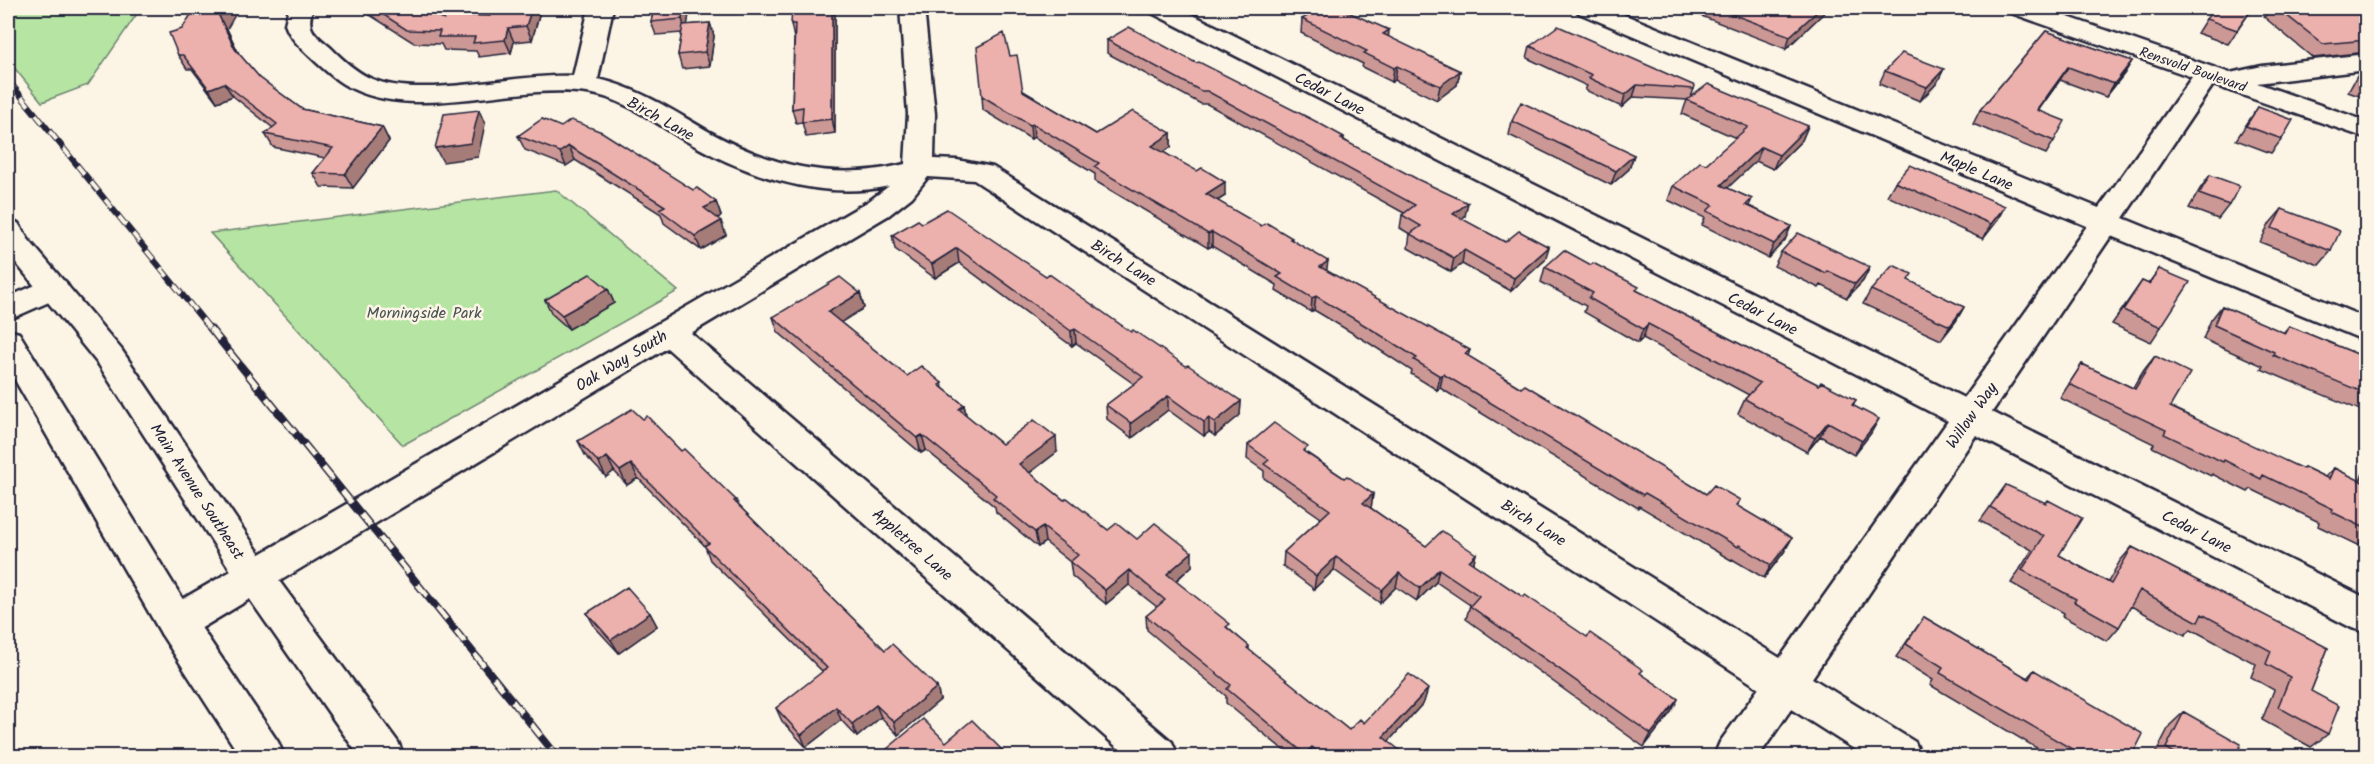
<svg xmlns="http://www.w3.org/2000/svg" width="2374" height="764" viewBox="0 0 2374 764" font-family="Kalam,sans-serif">
	<style>
		.green { fill: #b6e4a3; stroke: #6c836f; stroke-width: 1.5 }
		.lines { fill: none; stroke-linecap: round; stroke-linejoin: round }
		.minor-casing { stroke: #22223b; stroke-width: 5 }
		.major-casing { stroke: #22223b; stroke-width: 5 }
		.minor { fill: #fcf5e5; fill-rule: evenodd }
		.major { fill: #fcf5e5; fill-rule: evenodd }
		.rail-far1-casing { stroke: #22223b; stroke-width: 6 }
		.rail-casing { stroke: #22223b; stroke-width: 8 }
		.rail-far1 { stroke: #fcf5e5; stroke-width: 4; stroke-dasharray: 11; stroke-linecap: butt }
		.rail { stroke: #fcf5e5; stroke-width: 5; stroke-dasharray: 15; stroke-linecap: butt }
		.wall { fill: #cc9895; stroke: #22223b; stroke-width: 1.5 }
		.shaded-wall { fill: #a67c79; stroke: #22223b; stroke-width: 1.5 }
		.building { fill: #edb1ad; stroke: #22223b; stroke-width: 1.5 }
		.labels { text-anchor: middle; stroke-width: 5; stroke-linejoin: round; paint-order: stroke }
		.far-street-label { font-size: 14px; fill: #22223b; stroke: #fcf5e5 }
		.street-label { font-size: 16px; fill: #22223b; stroke: #fcf5e5 }
		.park-label { font-size: 16px; fill: #475255; stroke: #fcf5e5 }
	</style>
	<rect width="100%" height="100%" fill="#fcf5e5"/>
	<filter id="ink" filterUnits="userSpaceOnUse"><feTurbulence type="fractalNoise" baseFrequency=".0167" numOctaves="2"/><feDisplacementMap in="SourceGraphic" scale="12" xChannelSelector="R" yChannelSelector="G"/><feConvolveMatrix kernelMatrix="1 2 1 2 8 2 1 2 1" color-interpolation-filters="sRGB"/></filter>
	<g filter="url(#ink)">
		<path class="green" d="M8 8H141L88 85 42 102 8 60Z
			M556 190 678 291 403 445 210 233Z"/>
		<g class="lines">
			<defs>
				<path id="minor" d="M289 8H313C305 30 315 34 331 48 343 60 356 72 372 79 420 100 517 73 573 76L589 8H613L598 79C638 88 672 110 706 130 770 166 833 182 905 164L908 114 900 8H924L935 114 934 159 957 160 993 167 1780 658 1948 421 1152 13 1149 8H1179L1964 398 2087 226 1579 13 1576 8H1608L2099 208 2192 77 2011 13 2008 8H2042L2230 73 2262 66 2366 54V70L2257 83 2366 121V138L2213 85 2123 218 2366 318V341L2111 236 1992 412 2366 598V632L2352 628 1976 435 1812 678 1915 742 1921 756H1865L1791 709 1759 756H1714L1720 742 1759 688 974 180 928 177 912 197 889 215 691 333 1172 742 1178 756H1127L667 348 190 635 176 640 162 635 157 623 162 611 869 201 889 186C818 202 741 173 681 138 653 121 620 97 587 93 515 83 420 121 353 89 339 83 327 72 316 62 305 51 290 40 285 24Z
					M54 277 65 281 69 288 65 295 8 320V297Z"/>
				<path id="major" d="M8 220 18 223 28 239 121 349 268 566 398 742 404 756H359L242 588 99 365 8 253Z
					M8 330 19 333 190 611 278 742 284 756H240L162 635 8 368Z"/>
			</defs>
			<use href="#minor" class="minor-casing"/>
			<use href="#major" class="major-casing"/>
			<use href="#minor" class="minor"/>
			<use href="#major" class="major"/>
			<defs>
				<path id="rail-far1" d="M8 80 211 330"/>
				<path id="rail" d="M210 328 557 756"/>
			</defs>
			<use href="#rail-far1" class="rail-far1-casing"/>
			<use href="#rail" class="rail-casing"/>
			<use href="#rail-far1" class="rail-far1"/>
			<use href="#rail" class="rail"/>
		</g>
		<path class="wall" d="M361 8H425L444 20 490 16 492 8H541L532 40 514 42 511 53 479 57 476 51 444 50 441 44 414 43 362 10Z
			M654 8H690L687 25 710 23 714 36 710 66 682 69 678 55 682 33 656 35 651 22Z
			M835 8V133L806 137 802 122 796 123 792 109 794 38 791 24Z
			M1681 8H1829L1786 49Z
			M2271 8H2367V52L2313 58 2264 17Z
			M2252 9 2228 44 2197 33 2206 19Z
			M1302 19 1388 37 1460 71 1457 85 1437 100 1395 80 1392 82 1362 67 1363 64 1301 33Z
			M227 29 239 54 260 78 302 109 382 127 389 141 353 188 321 187 313 173 325 158 273 147 265 134 273 128 233 96 217 102 192 69H187L178 55Z
			M2046 31 2132 61 2124 74 2106 97 2060 80 2038 111 2054 141 2046 154 1973 124 1980 110Z
			M1107 40 1196 63 1344 137V140L1465 216 1461 219 1505 242 1545 260 1511 291 1462 264 1451 272 1408 248 1410 234 1400 228 1402 215 1404 213 1207 104H1201L1107 53Z
			M1530 46 1694 89 1691 97 1808 126 1802 140 1773 169 1756 161 1727 188 1752 199 1749 206 1791 226 1785 240 1768 258 1702 225 1705 218 1668 200 1673 186 1706 164 1736 138 1682 114 1687 100 1633 97 1622 107 1585 90 1587 86 1527 58Z
			M1010 56 1023 91 1096 134 1171 133V147L1164 152 1225 196 1217 201 1261 226 1292 240 1327 271 1470 350 1468 356 1521 388 1706 494 1740 500 1737 506 1792 538 1784 552 1764 578 1732 559 1731 560 1639 506 1638 508 1440 388 1437 390 1411 374 1412 371 1369 343 1314 310 1311 312 1276 291 1277 285 1212 246 1208 248 1095 181V174L1034 137 1031 139 983 110 982 96Z
			M2367 63V99L2348 92 2359 73Z
			M1885 71 1937 83 1920 101 1879 84Z
			M2258 107 2282 139 2271 153 2236 140Z
			M542 119 716 202 721 216 717 218 726 235 701 250 664 223 661 214 575 160 566 166 525 150 518 136Z
			M1512 121 1634 155 1629 169 1611 185 1509 135Z
			M2210 175 2229 205 2218 219 2189 208 2200 189Z
			M1895 182 1997 221 1983 239 1887 196Z
			M2282 209 2331 251 2319 265 2260 242 2270 223Z
			M922 223 1046 276 1131 332 1241 401 1240 415 1215 436 1209 432 1204 436 1168 410 1132 438 1107 419 1106 405 1134 384 1076 343 1072 346 959 263 935 278 895 249 892 235Z
			M1781 252 1870 267 1863 281 1847 298 1821 285 1819 288 1774 266Z
			M2367 265V283L2360 280Z
			M1545 267 1638 291 1819 385 1856 400 1853 406 1871 433 1854 455 1820 436 1807 452 1738 414 1745 399 1749 395 1643 338 1638 343 1584 312 1586 306 1541 282Z
			M2159 269 2161 327 2151 342 2112 324 2142 281 2148 284Z
			M1909 281 1964 307 1956 321 1941 340 1863 304 1871 290Z
			M608 289 614 303 569 329 552 314 545 300Z
			M860 293 864 308 840 322 907 376 942 383 943 388 964 405 966 415 1002 444 1057 452 1030 473 1064 500 1108 530 1137 539 1192 566 1176 581 1230 630 1249 646V650L1349 730 1364 723 1424 702 1388 742 1407 756H1291L1226 703V696L1147 630 1146 616 1157 607 1129 585 1106 604 1072 576 1070 562 1045 542 1038 547 996 512 995 507 926 450 921 453 778 332 773 317Z
			M2222 306 2283 333 2289 326 2367 358V413L2261 369 2263 366 2203 339 2211 320Z
			M2155 356 2170 407 2302 469 2304 467 2325 477 2334 468 2360 481 2364 471 2367 469V537L2358 545 2318 526 2319 522 2251 489 2248 492 2212 474 2211 476 2152 447 2154 444 2060 398 2082 364 2133 388 2144 370Z
			M643 419 681 451 736 500 739 506 885 650 937 687 940 700 898 735 881 717 857 737 841 720 806 747 782 721 776 708 823 672 710 560 705 546 638 478 627 485 614 471 606 477 585 455 578 441Z
			M1248 445 1307 453 1344 478 1373 494 1371 508 1426 546 1476 554 1473 564 1523 597 1641 674 1678 699 1671 712 1644 747 1466 619 1470 605 1436 582 1417 601 1396 587 1380 603 1334 570 1314 589 1283 566 1284 552 1321 518 1264 478V471L1247 459Z
			M2006 485 2059 555 2108 582 2120 561 2132 547 2328 648 2311 691 2328 734 2311 747 2262 720 2274 690 2251 677 2256 664 2191 629 2185 635 2131 606 2119 627 2107 641 2062 616 2064 613 2011 583 2032 550 1980 521Z
			M587 613H650L657 626 619 653 595 627Z
			M1924 617 2027 678 2034 670 2132 756H2050L1930 685 1933 680 1896 657Z
			M2184 712 2236 756H2154L2170 725Z
			M946 742 1008 756H889L887 749Z"/>
		<path class="shaded-wall" d="M224 8H239L227 29 243 62 235 49 219 16Z
			M532 8H541L532 40 526 26Z
			M684 8H690L686 33 682 19Z
			M832 8H835V133L832 119Z
			M1821 8H1829L1786 49 1790 36Z
			M710 23 714 36 710 66 705 52Z
			M508 28 514 42 511 53 505 40Z
			M1389 30 1388 44 1383 34Z
			M2132 61 2124 74 2106 97 2114 84Z
			M1397 66 1395 80 1392 82 1394 68Z
			M2068 67 2060 80 2029 123 2037 110Z
			M1944 69 1937 83 1920 101 1927 87Z
			M1460 71 1457 85 1437 100 1440 86Z
			M224 83 233 96 217 102 209 89Z
			M1637 85 1633 97 1622 107 1625 95Z
			M479 110 485 124 478 157 443 162 435 148Z
			M1033 124 1034 137 1031 139 1030 125Z
			M1808 126 1802 140 1773 169 1779 155Z
			M382 127 389 141 353 188 345 174Z
			M1171 133V147L1153 159 1152 146Z
			M569 146 575 160 566 166 560 152Z
			M1761 147 1756 161 1716 199 1721 185Z
			M1634 155 1629 169 1611 185 1616 171Z
			M1225 182V196L1206 208V194Z
			M716 202 721 216 709 223 704 208Z
			M1468 203 1465 216 1450 228 1453 214Z
			M2005 206 1997 221 1983 239 1991 224Z
			M721 221 726 235 701 250 695 236Z
			M1791 226 1785 240 1768 258 1774 244Z
			M1212 232V246L1208 248V234Z
			M1549 247 1545 260 1511 291 1514 278Z
			M957 248 959 263 935 278 932 264Z
			M1464 250 1462 264 1451 272 1454 258Z
			M1328 261 1326 276 1320 267Z
			M1870 267 1863 281 1847 298 1855 284Z
			M608 289 614 303 569 329 562 315Z
			M860 293 864 308 832 328 828 312Z
			M1316 296 1314 310 1311 312 1312 298Z
			M1964 307 1956 321 1941 340 1950 326Z
			M1648 324 1643 338 1638 343 1643 329Z
			M1075 329 1076 343 1072 346 1071 331Z
			M1443 374 1440 388 1437 390 1440 376Z
			M1168 396V410L1132 438 1131 423Z
			M1241 401 1240 415 1215 436V422Z
			M964 405 967 420 959 409Z
			M1209 418V432L1204 436V422Z
			M1879 419 1871 433 1854 455 1862 441Z
			M1828 422 1820 436 1807 452 1815 438Z
			M922 435 926 450 921 453 917 438Z
			M1056 437 1057 452 1021 479 1019 464Z
			M607 457 614 471 606 477 599 463Z
			M631 464 638 478 627 485 620 471Z
			M1373 494 1371 508 1361 517 1363 503Z
			M1043 527 1045 542 1038 547 1035 532Z
			M1792 538 1784 552 1764 578 1771 565Z
			M1192 552V566L1167 588V574Z
			M1476 554 1472 568 1469 561Z
			M1336 557 1334 570 1314 589 1316 576Z
			M1439 569 1436 582 1417 601 1420 588Z
			M1129 570V585L1106 604 1105 590Z
			M1399 573 1396 587 1380 603 1382 590Z
			M650 613 657 626 619 653 611 640Z
			M937 687 940 700 898 735 894 722Z
			M1428 689 1424 702 1380 751 1383 737Z
			M1678 699 1671 712 1644 747 1651 734Z
			M876 705 881 717 857 737 852 724Z
			M836 707 841 720 806 747 801 735Z
			M1312 747 1311 756H1305V754Z"/>
		<path class="building" d="M195 8H224L219 16 235 49 260 78 302 109 382 127 345 174 313 173 333 148 265 134 277 124 224 83 209 89 183 55H178L169 33 182 29Z
			M373 8H425L444 20 446 15 490 16 492 8H532L526 26 508 28 505 40 473 43 475 37H438L440 31 407 30Z
			M654 8H684L682 19 651 22Z
			M792 8H832V119L802 122 803 107 792 109 795 24H791Z
			M1321 8H1339L1389 30 1383 34 1460 71 1440 86 1397 66 1394 68 1364 53 1367 51 1302 19Z
			M1716 8H1821L1790 36Z
			M2215 8H2247L2252 9 2237 30 2206 19Z
			M2277 8H2367V40L2323 44Z
			M710 23 705 52 678 55 683 25Z
			M1558 26 1695 86 1694 89 1637 85 1625 95 1589 78 1592 75 1530 46Z
			M1129 27 1196 63 1199 62 1315 121 1344 137 1341 139 1419 180 1468 203 1453 214 1505 242 1519 231 1549 247 1514 278 1464 250 1454 258 1410 234 1421 226 1402 215 1415 205 1207 91H1201L1107 40Z
			M2046 31 2132 61 2114 84 2068 67 2037 110 2065 121 2054 141 1980 110Z
			M1004 33 1010 56 1017 55 1023 91 1096 134 1133 111 1171 133 1152 146 1197 171 1202 168 1225 182 1206 194 1261 226 1267 223 1292 238 1290 239 1328 261 1320 267 1470 350 1465 354 1521 388 1525 385 1706 494 1714 485 1740 500 1736 505 1792 538 1771 565 1739 545 1738 547 1645 493 1643 495 1443 374 1440 376 1414 360 1417 358 1371 329 1316 296 1312 298 1277 277 1282 274 1212 232 1208 234 1094 167 1099 163 1033 124 1030 125 982 96 977 47Z
			M1902 53 1944 69 1927 87 1885 71Z
			M2367 65V81L2359 79Z
			M1708 84 1808 126 1779 155 1761 147 1721 185 1752 199 1746 205 1791 226 1774 244 1707 211 1713 205 1673 186 1700 162 1706 164 1748 127 1687 100Z
			M1521 102 1634 155 1616 171 1512 121Z
			M2258 107 2293 120 2282 139 2246 126Z
			M479 110 471 143 435 148 444 114Z
			M542 119 561 127 571 120 602 132 693 190 697 188 716 202 704 208 721 221 695 236 659 209 665 206 569 146 560 152 518 136Z
			M1910 165 2005 206 1991 224 1895 182Z
			M2210 175 2240 186 2229 205 2199 194Z
			M947 209 1046 276 1049 274 1131 332 1133 330 1186 366 1188 365 1241 401 1215 422 1209 418 1204 422 1168 396 1131 423 1106 405 1143 377 1075 329 1071 331 957 248 932 264 892 235 918 220 922 223Z
			M2282 209 2340 231 2331 251 2272 228Z
			M1798 233 1870 267 1855 284 1828 271 1826 273 1781 252Z
			M1564 250 1591 265 1593 263 1639 287 1636 290 1819 385 1821 382 1856 400 1852 405 1879 419 1862 441 1828 422 1815 438 1745 399 1760 383 1648 324 1643 329 1589 298 1593 293 1545 267Z
			M1893 265 1912 274 1908 280 1964 307 1950 326 1871 290Z
			M2159 269 2190 282 2161 327 2123 310 2142 281 2149 284Z
			M590 274 608 289 562 315 545 300Z
			M840 277 860 293 828 312 907 376 921 366 942 383 939 385 964 405 959 409 1002 444 1034 420 1056 437 1019 464 1064 500 1067 498 1108 530 1117 523 1137 539 1155 523 1192 552 1167 574 1230 624 1226 627 1249 646 1247 648 1349 730 1360 719 1364 723 1409 674 1428 689 1383 737 1407 756H1324L1312 747 1305 754 1227 689 1231 685 1146 616 1165 600 1129 570 1105 590 1070 562 1078 555 1043 527 1035 532 993 498 996 495 922 435 917 438 773 317Z
			M2222 306 2285 333 2289 326 2367 358V394L2273 355 2274 352 2214 325Z
			M2155 356 2190 373 2170 407 2303 469 2304 467 2329 479 2334 468 2367 484V529L2332 512 2333 509 2263 475 2261 479 2224 460 2223 462 2164 434 2166 430 2069 384 2082 364 2135 389Z
			M632 409 643 419 647 416 681 451 684 449 736 500 734 501 885 650 892 644 937 687 894 722 876 705 852 724 836 707 801 735 776 708 827 668 704 546 709 543 631 464 620 471 607 457 599 463 578 441Z
			M1274 423 1308 447 1303 451 1344 478 1347 476 1373 494 1363 503 1426 546 1442 531 1476 554 1469 561 1523 597 1525 595 1587 637 1590 633 1643 670 1640 673 1678 699 1651 734 1470 606 1479 596 1439 569 1420 588 1399 573 1382 590 1336 557 1316 576 1284 552 1330 510 1264 464 1269 460 1248 445Z
			M2006 485 2046 503 2048 500 2082 518 2059 555 2111 584 2132 547 2328 648 2311 691 2339 706 2328 734 2278 707 2290 677 2266 664 2271 651 2202 614 2198 622 2140 590 2119 627 2074 602 2076 599 2022 570 2044 536 1990 507Z
			M627 587 650 613 611 640 587 613Z
			M1924 617 2029 679 2034 670 2143 734 2132 756H2084L1940 673 1943 667 1906 644Z
			M2184 712 2241 744 2236 756H2180L2166 748Z
			M923 719 946 742 972 720 1008 756H894L887 749Z"/>
	</g>
	<g class="labels">
		<g class="far-street-label">
			<text transform="translate(2193 69) rotate(19)" y="5">Rensvold Boulevard</text>
		</g>
		<g class="street-label">
			<text transform="translate(1330 93) rotate(27)" y="6">Cedar Lane</text>
			<text transform="translate(661 118) rotate(29)" y="6">Birch Lane</text>
			<text transform="translate(1977 170) rotate(23)" y="6">Maple Lane</text>
			<text transform="translate(1124 262) rotate(32)" y="6">Birch Lane</text>
			<text transform="translate(1763 313) rotate(27)" y="6">Cedar Lane</text>
			<text transform="translate(621 360) rotate(-31)" y="6">Oak Way South</text>
			<text transform="translate(1971 415) rotate(-55)" y="6">Willow Way</text>
			<text transform="translate(198 491) rotate(57)" y="6">Main Avenue Southeast</text>
			<text transform="translate(1534 522) rotate(32)" y="6">Birch Lane</text>
			<text transform="translate(2197 531) rotate(27)" y="6">Cedar Lane</text>
			<text transform="translate(913 544) rotate(41)" y="6">Appletree Lane</text>
		</g>
		<g class="park-label">
			<text x="424" y="318">Morningside Park</text>
		</g>
	</g>
	<rect width="2374" height="764" fill="none" stroke="#fcf5e5" stroke-width="30"/>
	<rect x="15" y="15" width="2344" height="734" fill="none" stroke="#22223b" stroke-width="2" filter="url(#ink)"/>
</svg>
